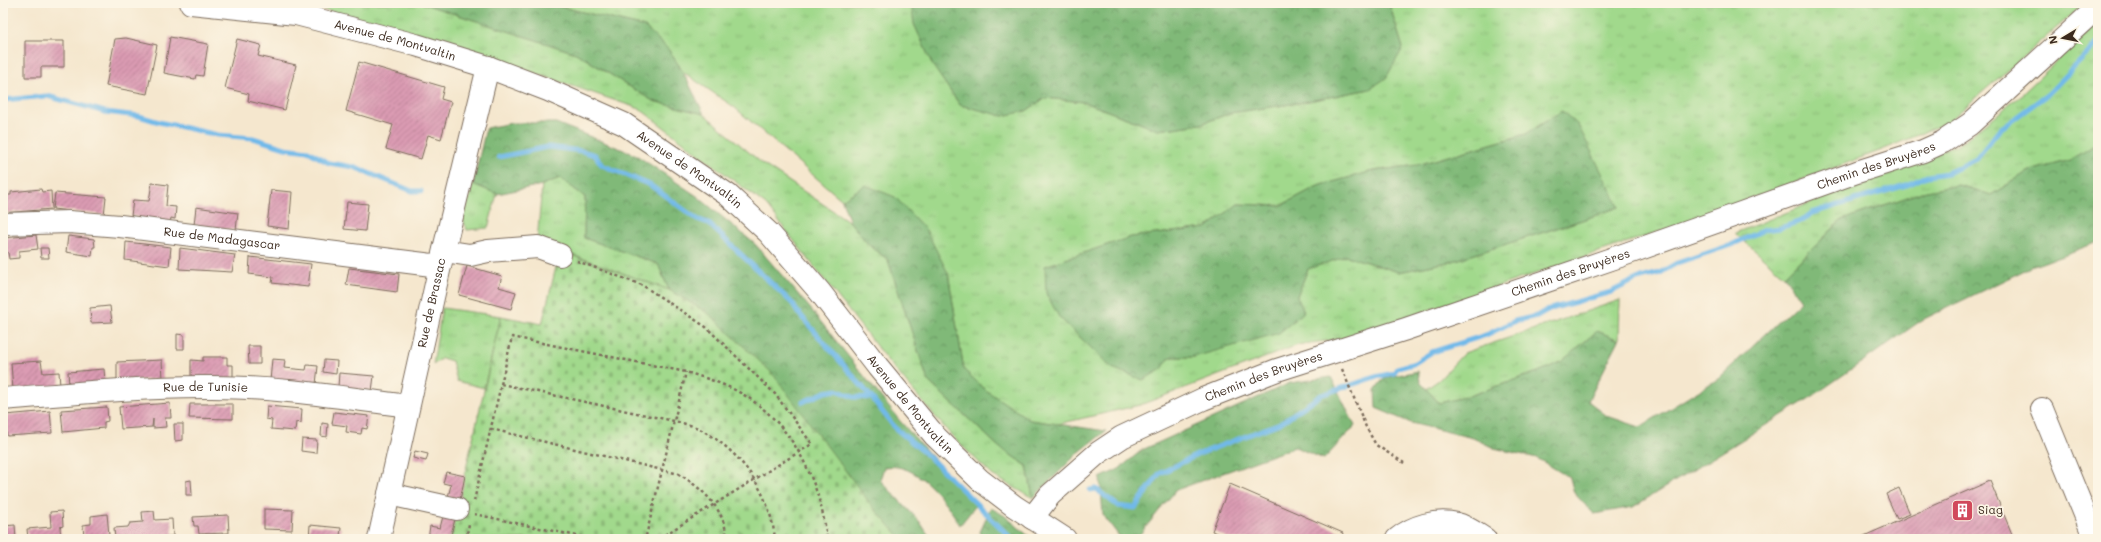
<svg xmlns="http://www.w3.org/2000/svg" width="2101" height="542" viewBox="0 0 2101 542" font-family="Mali,sans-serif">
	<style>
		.grass { fill: url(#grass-tufts); stroke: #6e8255; fill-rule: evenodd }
		.forest { fill: url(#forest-crowns); stroke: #5e724b }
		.cemetery { fill: url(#cemetery-stones); stroke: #6e8255 }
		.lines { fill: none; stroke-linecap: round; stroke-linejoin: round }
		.stream { stroke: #71b9e9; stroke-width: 5 }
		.building { fill: url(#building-hatch) }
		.minor-casing { stroke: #7c6c5c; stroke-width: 24 }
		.path { stroke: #7c6c5c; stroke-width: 2.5; stroke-dasharray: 3 3; stroke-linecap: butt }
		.minor { stroke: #fff; stroke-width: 22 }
		.labels { text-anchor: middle; stroke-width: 3.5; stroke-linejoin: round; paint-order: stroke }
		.street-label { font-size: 12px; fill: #3b2a1e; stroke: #fcf5e5 }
		.poi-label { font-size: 12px; fill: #3b2a1e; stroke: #fcf5e5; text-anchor: start }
	</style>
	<defs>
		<pattern id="grass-tufts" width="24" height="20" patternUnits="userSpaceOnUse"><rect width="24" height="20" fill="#a1d98c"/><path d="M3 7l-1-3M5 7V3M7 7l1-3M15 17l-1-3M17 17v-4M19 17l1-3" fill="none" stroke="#8cba78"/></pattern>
		<pattern id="forest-crowns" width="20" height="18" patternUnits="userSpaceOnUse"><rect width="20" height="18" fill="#80b978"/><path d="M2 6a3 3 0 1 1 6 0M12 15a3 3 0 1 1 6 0" fill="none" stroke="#6a9762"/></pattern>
		<pattern id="cemetery-stones" width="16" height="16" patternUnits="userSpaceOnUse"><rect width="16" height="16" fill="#a1d98c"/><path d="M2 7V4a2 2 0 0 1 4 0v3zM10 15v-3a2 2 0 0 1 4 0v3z" fill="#8cba78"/></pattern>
		<pattern id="building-hatch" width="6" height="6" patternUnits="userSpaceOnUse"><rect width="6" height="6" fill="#db9bb3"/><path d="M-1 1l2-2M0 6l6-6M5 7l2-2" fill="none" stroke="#b37f91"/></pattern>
	</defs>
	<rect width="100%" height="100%" fill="#fcf5e5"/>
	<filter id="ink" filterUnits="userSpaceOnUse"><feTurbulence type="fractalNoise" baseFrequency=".025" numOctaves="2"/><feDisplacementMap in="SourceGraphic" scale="8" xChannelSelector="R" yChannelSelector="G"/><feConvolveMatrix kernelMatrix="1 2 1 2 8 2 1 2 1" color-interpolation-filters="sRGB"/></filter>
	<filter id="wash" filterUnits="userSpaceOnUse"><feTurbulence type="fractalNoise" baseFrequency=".012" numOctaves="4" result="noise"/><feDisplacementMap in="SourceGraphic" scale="16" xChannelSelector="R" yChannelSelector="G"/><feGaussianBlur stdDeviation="0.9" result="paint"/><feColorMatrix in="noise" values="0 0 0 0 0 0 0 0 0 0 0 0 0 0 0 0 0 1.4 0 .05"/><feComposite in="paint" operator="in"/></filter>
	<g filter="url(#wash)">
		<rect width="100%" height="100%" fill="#f5e7ce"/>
		<path class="grass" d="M281 3H421L576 53 653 101 704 114 764 165 850 222 867 243 888 260 928 381 999 447 1027 466 1033 498 992 475 951 435 888 361 766 205 640 109 502 62 312 6Z
			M545 3H911C918 44 936 71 960 105L1026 111 1045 98 1084 102 1158 130 1201 124 1230 113 1298 103 1370 89 1403 48 1389 3H2085L1948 122 1882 150 1678 225 1346 338 1298 345 1140 405 1058 424 1030 420 987 392 964 370 948 273 865 186 842 200 734 107 683 72 668 49 645 27ZM1562 111 1619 207 1582 220 1453 261 1399 272 1347 256 1308 269 1297 296 1194 357H1170L1085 342 1059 317 1045 266 1131 237 1206 228 1238 204 1280 206 1318 186 1373 171 1417 165 1526 134Z
			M2098 22V143L2071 160 2027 172 1991 195 1959 185 1922 192 1842 220 1784 276 1735 233 1961 143 2019 97Z
			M560 178 585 197 584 238 658 264 669 290 537 242 542 185Z
			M473 184 497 194 488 228 467 230 463 220Z
			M1620 300 1619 340 1597 331 1561 362 1538 372 1469 396 1439 403 1426 389 1439 380 1464 353Z
			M442 308 501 316 484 388 457 381 452 361 442 358 433 365Z"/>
		<path class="forest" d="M421 3H545L645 27 668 49 683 72 704 114 653 101 576 53Z
			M911 3H1389L1403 48 1386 78 1370 89 1298 103 1230 113 1201 124 1158 130 1084 102 1045 98 1026 111 1003 116 960 105 933 66 914 24Z
			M1562 111 1578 125 1619 207 1582 220 1453 261 1399 272 1347 256 1308 269 1297 296 1304 312 1279 333 1194 357H1170L1162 369 1143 380 1112 368 1059 317 1046 293 1045 266 1131 237 1206 228 1238 204 1280 206 1318 186 1373 171 1417 165 1526 134Z
			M512 123H556L636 155 697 196 755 244 809 307 900 421 946 472 978 503 960 525C945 500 917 461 884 467L880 480 920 522 931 539H902L875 511 709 314 669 290 658 264 584 238 585 197 560 178 542 185 497 194 473 184 486 128Z
			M2098 143V242L2031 267 1922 320 1813 396 1633 507 1594 514 1574 493 1570 478 1537 458 1494 448 1473 438 1411 423 1376 408 1375 390 1384 378 1418 371 1420 382 1439 403 1469 396 1538 372 1561 362 1597 331 1619 340 1588 401 1607 416 1640 427 1718 379 1801 301 1784 276 1842 220 1922 192 1959 185 1991 195 2027 172 2071 160Z
			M865 185 895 197 926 230 948 273 964 370 987 391 1030 420 1106 431 1078 453 1033 498 1027 466 999 447 928 381 888 260 867 243 850 222 842 200Z
			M1331 377 1355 426 1324 459 1295 447 1176 490 1136 539H1126L1119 536 1103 515 1100 478 1119 469 1142 450 1290 383Z
			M991 508 1005 516 1032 539H984L980 532Z"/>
		<path class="cemetery" d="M560 251 669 290 709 314 772 373 875 510 902 539H450L501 316 542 324Z"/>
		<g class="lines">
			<path class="stream" d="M3 100 47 96 105 112 139 116 159 122 218 135 253 138 285 148 308 151 329 163 354 167 412 191H421
				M499 157 548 147 582 151 595 155 602 165 650 185 697 219 708 223 793 304 796 310 872 398 895 428 924 452 1012 539
				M803 402 825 392 837 390 853 397 872 398
				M1090 490 1096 489 1118 506 1135 508 1159 474 1199 454 1280 423 1321 395 1375 377 1394 373 1397 368 1413 364 1432 352 1486 335 1515 321 1537 316 1547 310 1611 292 1637 279 1660 273 1677 263 1731 245 1764 230 1780 228 1801 221 1812 213 1906 185 1927 176 1947 173 1976 159 2000 129 2048 94 2098 43"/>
		</g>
		<g id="blocks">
			<path class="building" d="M170 37 208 44 203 76 196 75 195 79 164 73Z
				M126 38 157 45 147 94 106 86 115 39Z
				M237 39 261 45 258 56 296 65 285 110 248 101 249 94 225 88Z
				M25 41H64V67H41V77H25Z
				M359 62 444 87 441 99 451 102 441 139 428 135 421 159 386 149 393 125 346 111Z
				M152 183 168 185 166 206 176 207 175 219 171 218 170 223 139 219V217L131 216 133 200 149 201Z
				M41 189 42 192 51 191 52 209 3 213V195H11V192Z
				M271 190 292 192 289 229 267 226Z
				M55 193 106 197 104 215 53 209Z
				M347 202 368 204 365 231 344 229Z
				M196 207 238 213 236 230 194 225Z
				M36 235 38 249 19 251V258L9 259 8 252H3V238Z
				M68 236 94 239 95 247H93L92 256 66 252Z
				M126 242 171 247 169 266 125 260Z
				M40 248H48L49 258H41Z
				M180 248 235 255 232 272 179 269Z
				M250 257 311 264 308 287 272 283 273 277 249 274Z
				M467 266 502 276 499 287 516 292 511 309 459 295Z
				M349 268 399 274 397 292 346 285Z
				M109 306H110L112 322 91 323 90 308Z
				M177 334 184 335V349H177Z
				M248 346H260V364H249Z
				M203 357H227V365H233V379H191V360L203 361Z
				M272 359 285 360 284 368 306 370 307 365 318 366 316 384 270 381Z
				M162 360 163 379 117 381V362Z
				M324 360 337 361 336 374 323 372Z
				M41 361 43 373 59 372 60 386 13 390 11 363Z
				M104 369 105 383 69 385 68 372Z
				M339 373 374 376 372 391 338 387Z
				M170 403 171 418H165L166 427 153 428V419L152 427 121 429 119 407Z
				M190 404H233V419L189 418Z
				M267 406 302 409 301 423 296 422 295 431 271 429 272 420 266 419Z
				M107 407 108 421 104 422V428L63 432 61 410Z
				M50 411 52 433 7 436 5 415Z
				M334 412 369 416 367 429 362 428 361 434 346 432 347 426 332 424Z
				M322 423 328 424 327 437 321 436Z
				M174 424H183V440L175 441Z
				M302 439 317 440 316 453 301 451Z
				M415 451 428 454 426 461 413 458Z
				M446 472 465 476 460 500 448 497 451 485 443 483Z
				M191 480 192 495H186V481Z
				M1990 481 2014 539H1857Z
				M1230 484 1343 533 1341 539H1230L1212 531Z
				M1899 488 1910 514 1897 519 1886 494Z
				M264 509 293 510 292 530 264 529Z
				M62 511 63 526 60 527 61 539H28L27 529 51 527 50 512Z
				M154 511 155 520 172 519 173 536 115 539 114 528 128 527 130 523 143 522 142 512Z
				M107 514 109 535 100 536 101 539H84L83 525 91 524V516Z
				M228 515 229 533 199 534 198 526H194L193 517Z
				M443 516 455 519 450 539H428L430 526 440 528Z
				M15 525 16 539H3V526Z
				M310 525 341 528 340 536 351 539H309Z"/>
		</g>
	</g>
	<g filter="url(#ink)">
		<use href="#blocks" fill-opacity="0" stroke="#7c6c5c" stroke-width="1"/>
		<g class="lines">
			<defs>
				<g id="minor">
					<path id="s1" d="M191 3 296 14 416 45 488 67 548 90 624 124 728 195 769 233 820 292 878 367 935 436 980 480 1014 506 1065 539"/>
					<path id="s2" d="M3 224 69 222 120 226 440 266"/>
					<path d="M444 251 470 255 488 251 538 247 560 255"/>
					<path id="s3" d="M3 399C69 394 136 387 203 387 272 386 340 397 408 406"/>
					<path d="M2042 409 2095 539"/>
					<path d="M389 494 457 509"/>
					<path id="s4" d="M1032 518 1050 495 1098 453 1122 437 1203 399 1277 370 1406 329 1620 256 1857 172 1923 151 1943 142 1970 124 2098 7"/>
					<path id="s5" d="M379 539 440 266 488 67"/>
					<path d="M1397 539C1413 526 1436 519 1457 524 1466 526 1477 534 1485 539"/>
				</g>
			</defs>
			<use href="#minor" class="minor-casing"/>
			<path class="path" d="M577 261 642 285 706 327 775 394 812 444 658 539
				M1342 369 1366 427 1376 445 1404 463
				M501 384 674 421C682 423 691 425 698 428 740 450 770 491 775 539
				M491 429 679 474C703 489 725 509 727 539
				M474 501 512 337 686 372C702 377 719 382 735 390 790 418 820 479 827 539
				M474 514 591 539
				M646 536 686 372
				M466 539 469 524
				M635 539 646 536 650 539"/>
			<use href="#minor" class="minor"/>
		</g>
	</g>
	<defs>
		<symbol id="building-square" viewBox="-11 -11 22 22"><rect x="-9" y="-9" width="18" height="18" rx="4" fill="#d1495b" stroke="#fcf5e5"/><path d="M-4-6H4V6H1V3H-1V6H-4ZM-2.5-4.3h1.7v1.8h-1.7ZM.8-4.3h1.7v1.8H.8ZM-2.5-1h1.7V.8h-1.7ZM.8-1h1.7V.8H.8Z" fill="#fff"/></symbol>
	</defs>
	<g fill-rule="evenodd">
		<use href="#building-square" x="1950" y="498" width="25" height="25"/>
	</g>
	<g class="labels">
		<g class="street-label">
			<text dy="4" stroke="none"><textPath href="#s1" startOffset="208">Avenue de Montvaltin</textPath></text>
			<text dy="4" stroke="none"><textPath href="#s4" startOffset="924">Chemin des Bruyères</textPath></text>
			<text dy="4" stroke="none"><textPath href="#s1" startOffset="532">Avenue de Montvaltin</textPath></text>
			<text dy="4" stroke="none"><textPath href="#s2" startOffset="220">Rue de Madagascar</textPath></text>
			<text dy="4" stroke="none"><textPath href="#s4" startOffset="600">Chemin des Bruyères</textPath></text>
			<text dy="4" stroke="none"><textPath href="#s5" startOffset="242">Rue de Brassac</textPath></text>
			<text dy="4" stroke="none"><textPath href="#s4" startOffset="276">Chemin des Bruyères</textPath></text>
			<text dy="4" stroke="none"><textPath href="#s3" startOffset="203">Rue de Tunisie</textPath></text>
			<text dy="4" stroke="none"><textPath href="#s1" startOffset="856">Avenue de Montvaltin</textPath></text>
		</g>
		<g class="poi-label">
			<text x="1978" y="514">Siag</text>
		</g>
	</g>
	<rect width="2101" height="542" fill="none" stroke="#fcf5e5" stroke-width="16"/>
	<g transform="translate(2063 38) rotate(260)" stroke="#fcf5e5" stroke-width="3" paint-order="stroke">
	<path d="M0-3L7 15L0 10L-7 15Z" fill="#3b2a1e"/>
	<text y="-6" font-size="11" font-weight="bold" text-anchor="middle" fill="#3b2a1e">N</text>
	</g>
</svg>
